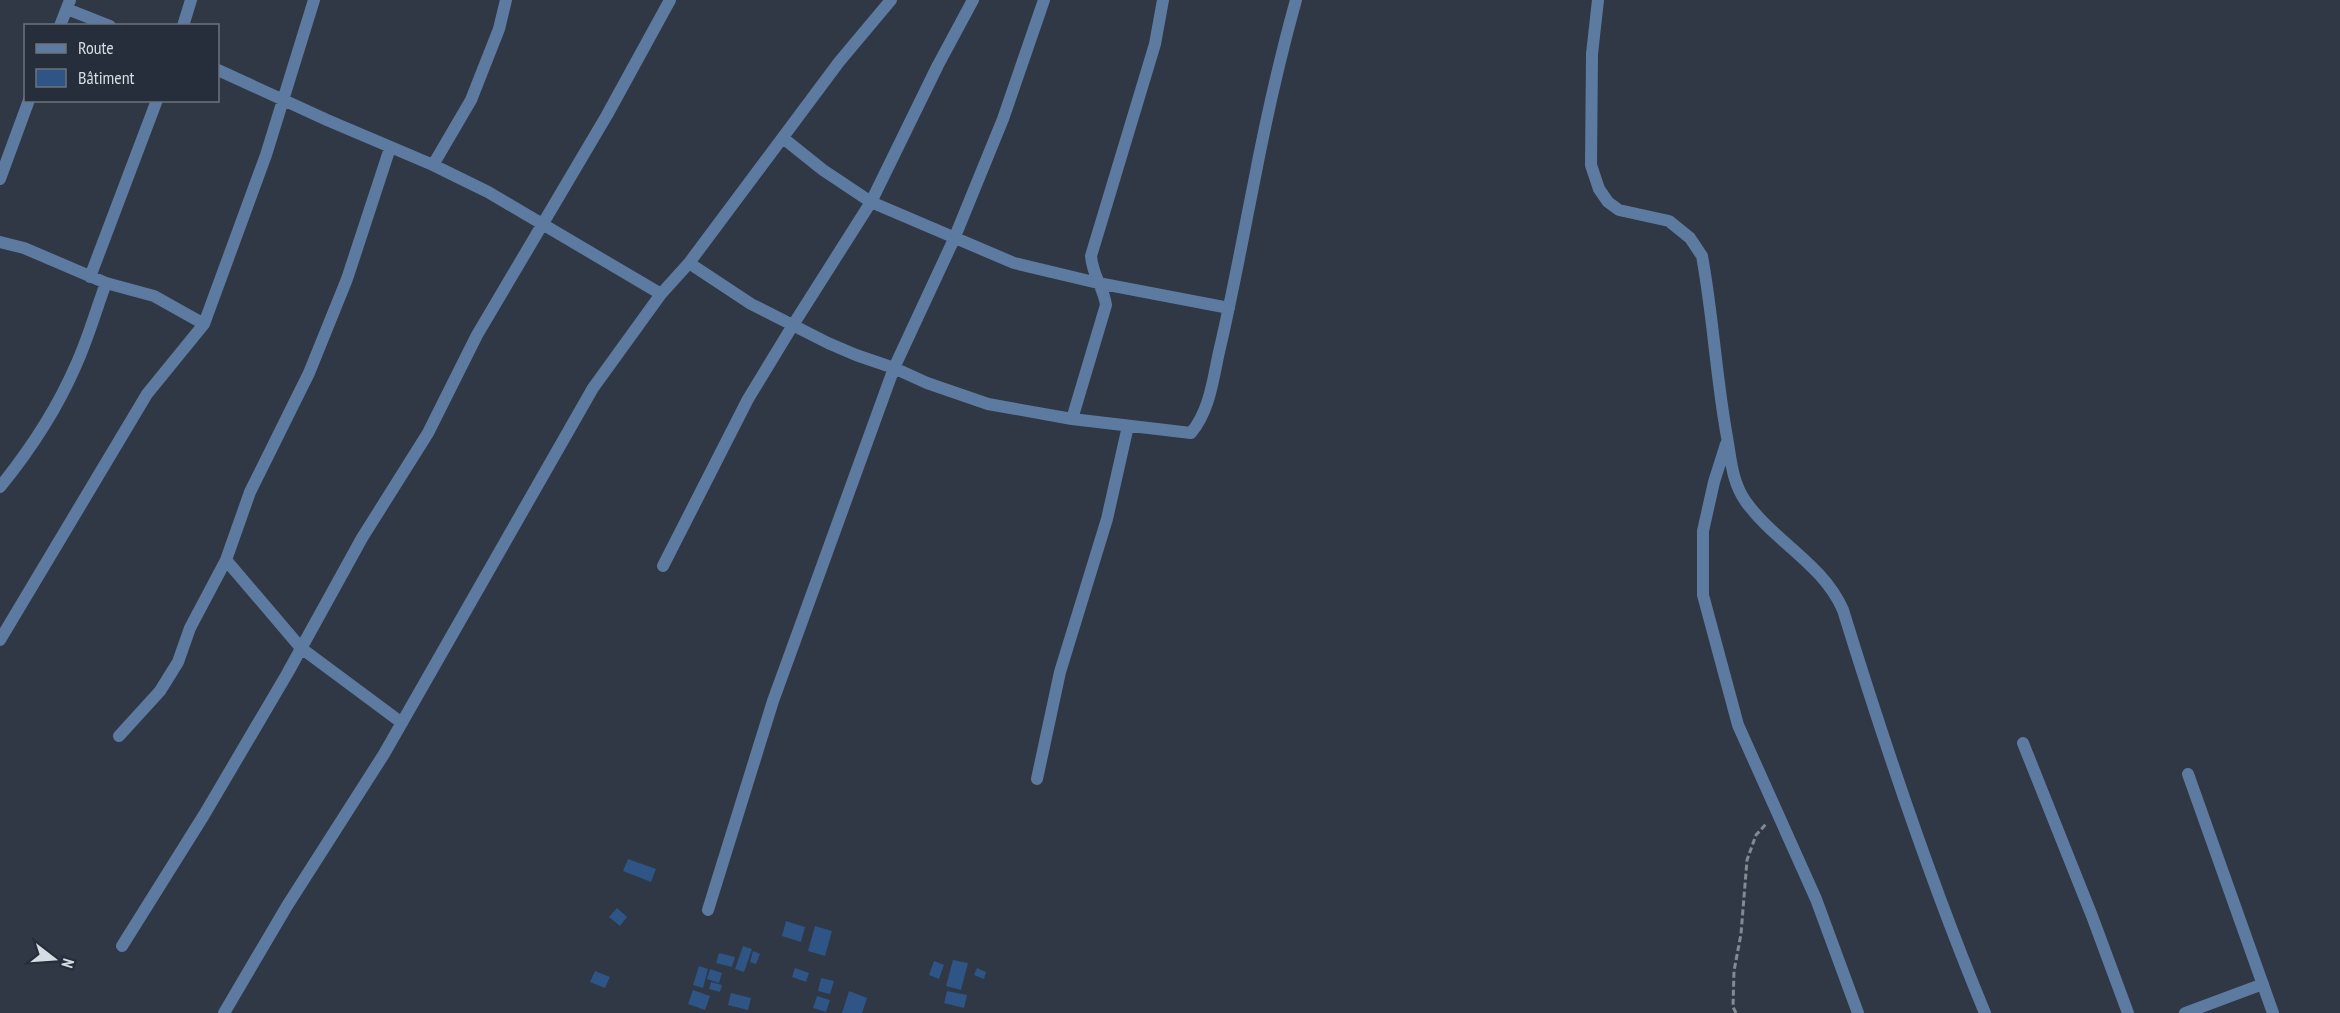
<svg xmlns="http://www.w3.org/2000/svg" width="2340" height="1013" viewBox="0 0 2340 1013" font-family="'PT Sans Narrow',sans-serif">
	<style>
		.building { fill: #2e5585 }
		.lines { fill: none; stroke-linecap: round; stroke-linejoin: round }
		.path { stroke: #828a93; stroke-width: 3; stroke-dasharray: 6 3; stroke-linecap: butt }
		.minor { stroke: #5d7ba1; stroke-width: 12 }
	</style>
	<rect width="100%" height="100%" fill="#2f3844"/>
	<path class="building" d="M628 859 656 869 651 882 623 871Z
		M617 908 627 917 620 926 609 917Z
		M786 921 805 927 801 942 782 936Z
		M815 926 832 931 825 956 808 951Z
		M743 946 752 949 744 972 735 969Z
		M753 951 760 954 756 964 750 962Z
		M719 953 735 957 732 967 716 963Z
		M953 960 968 963 961 990 946 986Z
		M934 961 944 965 939 979 929 975Z
		M699 966 708 969 703 988 693 985Z
		M795 968 809 973 806 982 792 977Z
		M977 968 986 972 984 979 974 975Z
		M710 969 722 973 719 983 707 979Z
		M595 971 610 977 605 988 590 982Z
		M821 978 834 981 830 994 818 991Z
		M711 982 722 985 720 992 709 989Z
		M693 990 710 996 705 1010 688 1004Z
		M849 991 867 998 862 1013H842Z
		M947 991 967 995 964 1008 944 1003Z
		M731 993 751 998 748 1010 728 1005Z
		M817 996 830 1000 826 1012 813 1008Z"/>
	<g class="lines">
		<path class="path" d="M1736 1013 1733 1007 1734 971 1741 934 1747 860 1756 835 1767 823"/>
		<path class="minor" d="M1598 0 1592 54 1591 165 1599 189 1608 202 1619 210 1669 221 1690 238 1702 256C1713 315 1716 377 1727 437 1731 460 1732 482 1746 502 1775 542 1823 564 1843 610 1885 746 1930 881 1985 1013
			M67 9 110 26
			M60 26 70 0
			M183 26 191 0
			M218 70 327 120 433 165 488 192 661 294
			M783 138 823 170 871 202 1014 263 1098 283 1229 308
			M433 165 471 100 499 29 506 0
			M0 179 29 100
			M0 242 24 248 106 283 154 296 204 324
			M689 263 751 304 828 343 856 355 894 368 927 383 988 404 1072 419 1191 433C1210 410 1213 379 1219 352 1232 297 1242 242 1253 187 1265 124 1279 61 1296 0
			M90 277 157 100
			M1072 419 1106 305C1103 285 1093 278 1091 256L1155 44 1163 0
			M1726 444 1714 482 1703 531V595L1738 725 1816 899 1858 1013
			M0 487C30 450 57 409 76 365 88 339 96 310 106 283
			M226 560 301 648 402 723
			M663 566 748 399 793 325 871 202 938 65 973 0
			M0 640 147 394 204 324 266 155 314 0
			M119 736 160 691 178 662 190 628 226 560 250 492 309 373 347 279 390 148
			M2023 743 2092 916 2128 1013
			M2188 774 2273 1013
			M1037 779 1060 672 1107 519 1128 426
			M708 910 773 701 894 368 954 239 1003 119 1044 0
			M122 946 204 815 287 674 362 538 428 433 477 335 607 115 670 0
			M224 1013 287 906 384 754 593 388 661 294 689 263 839 62 891 0
			M2185 1013 2263 984"/>
	</g>
	<rect x="24" y="24" width="195" height="78" fill="#252e3a" stroke="#6c747e" stroke-width="1.5"/>
	<rect x="36" y="44" width="30" height="9" fill="#5d7ba1" stroke="#6c747e" stroke-width="1.5"/>
	<text x="78" y="54" font-size="18" fill="#d6dce3">Route</text>
	<rect x="36" y="69" width="30" height="18" fill="#2e5585" stroke="#6c747e" stroke-width="1.5"/>
	<text x="78" y="84" font-size="18" fill="#d6dce3">Bâtiment</text>
	<g transform="translate(54 959) rotate(107)" stroke="#252e3a" stroke-width="4.5" paint-order="stroke">
	<path d="M0-4.5L10 22L0 15L-10 22Z" fill="#d6dce3"/>
	<text y="-9" font-size="16" font-weight="bold" text-anchor="middle" fill="#d6dce3">N</text>
	</g>
</svg>
